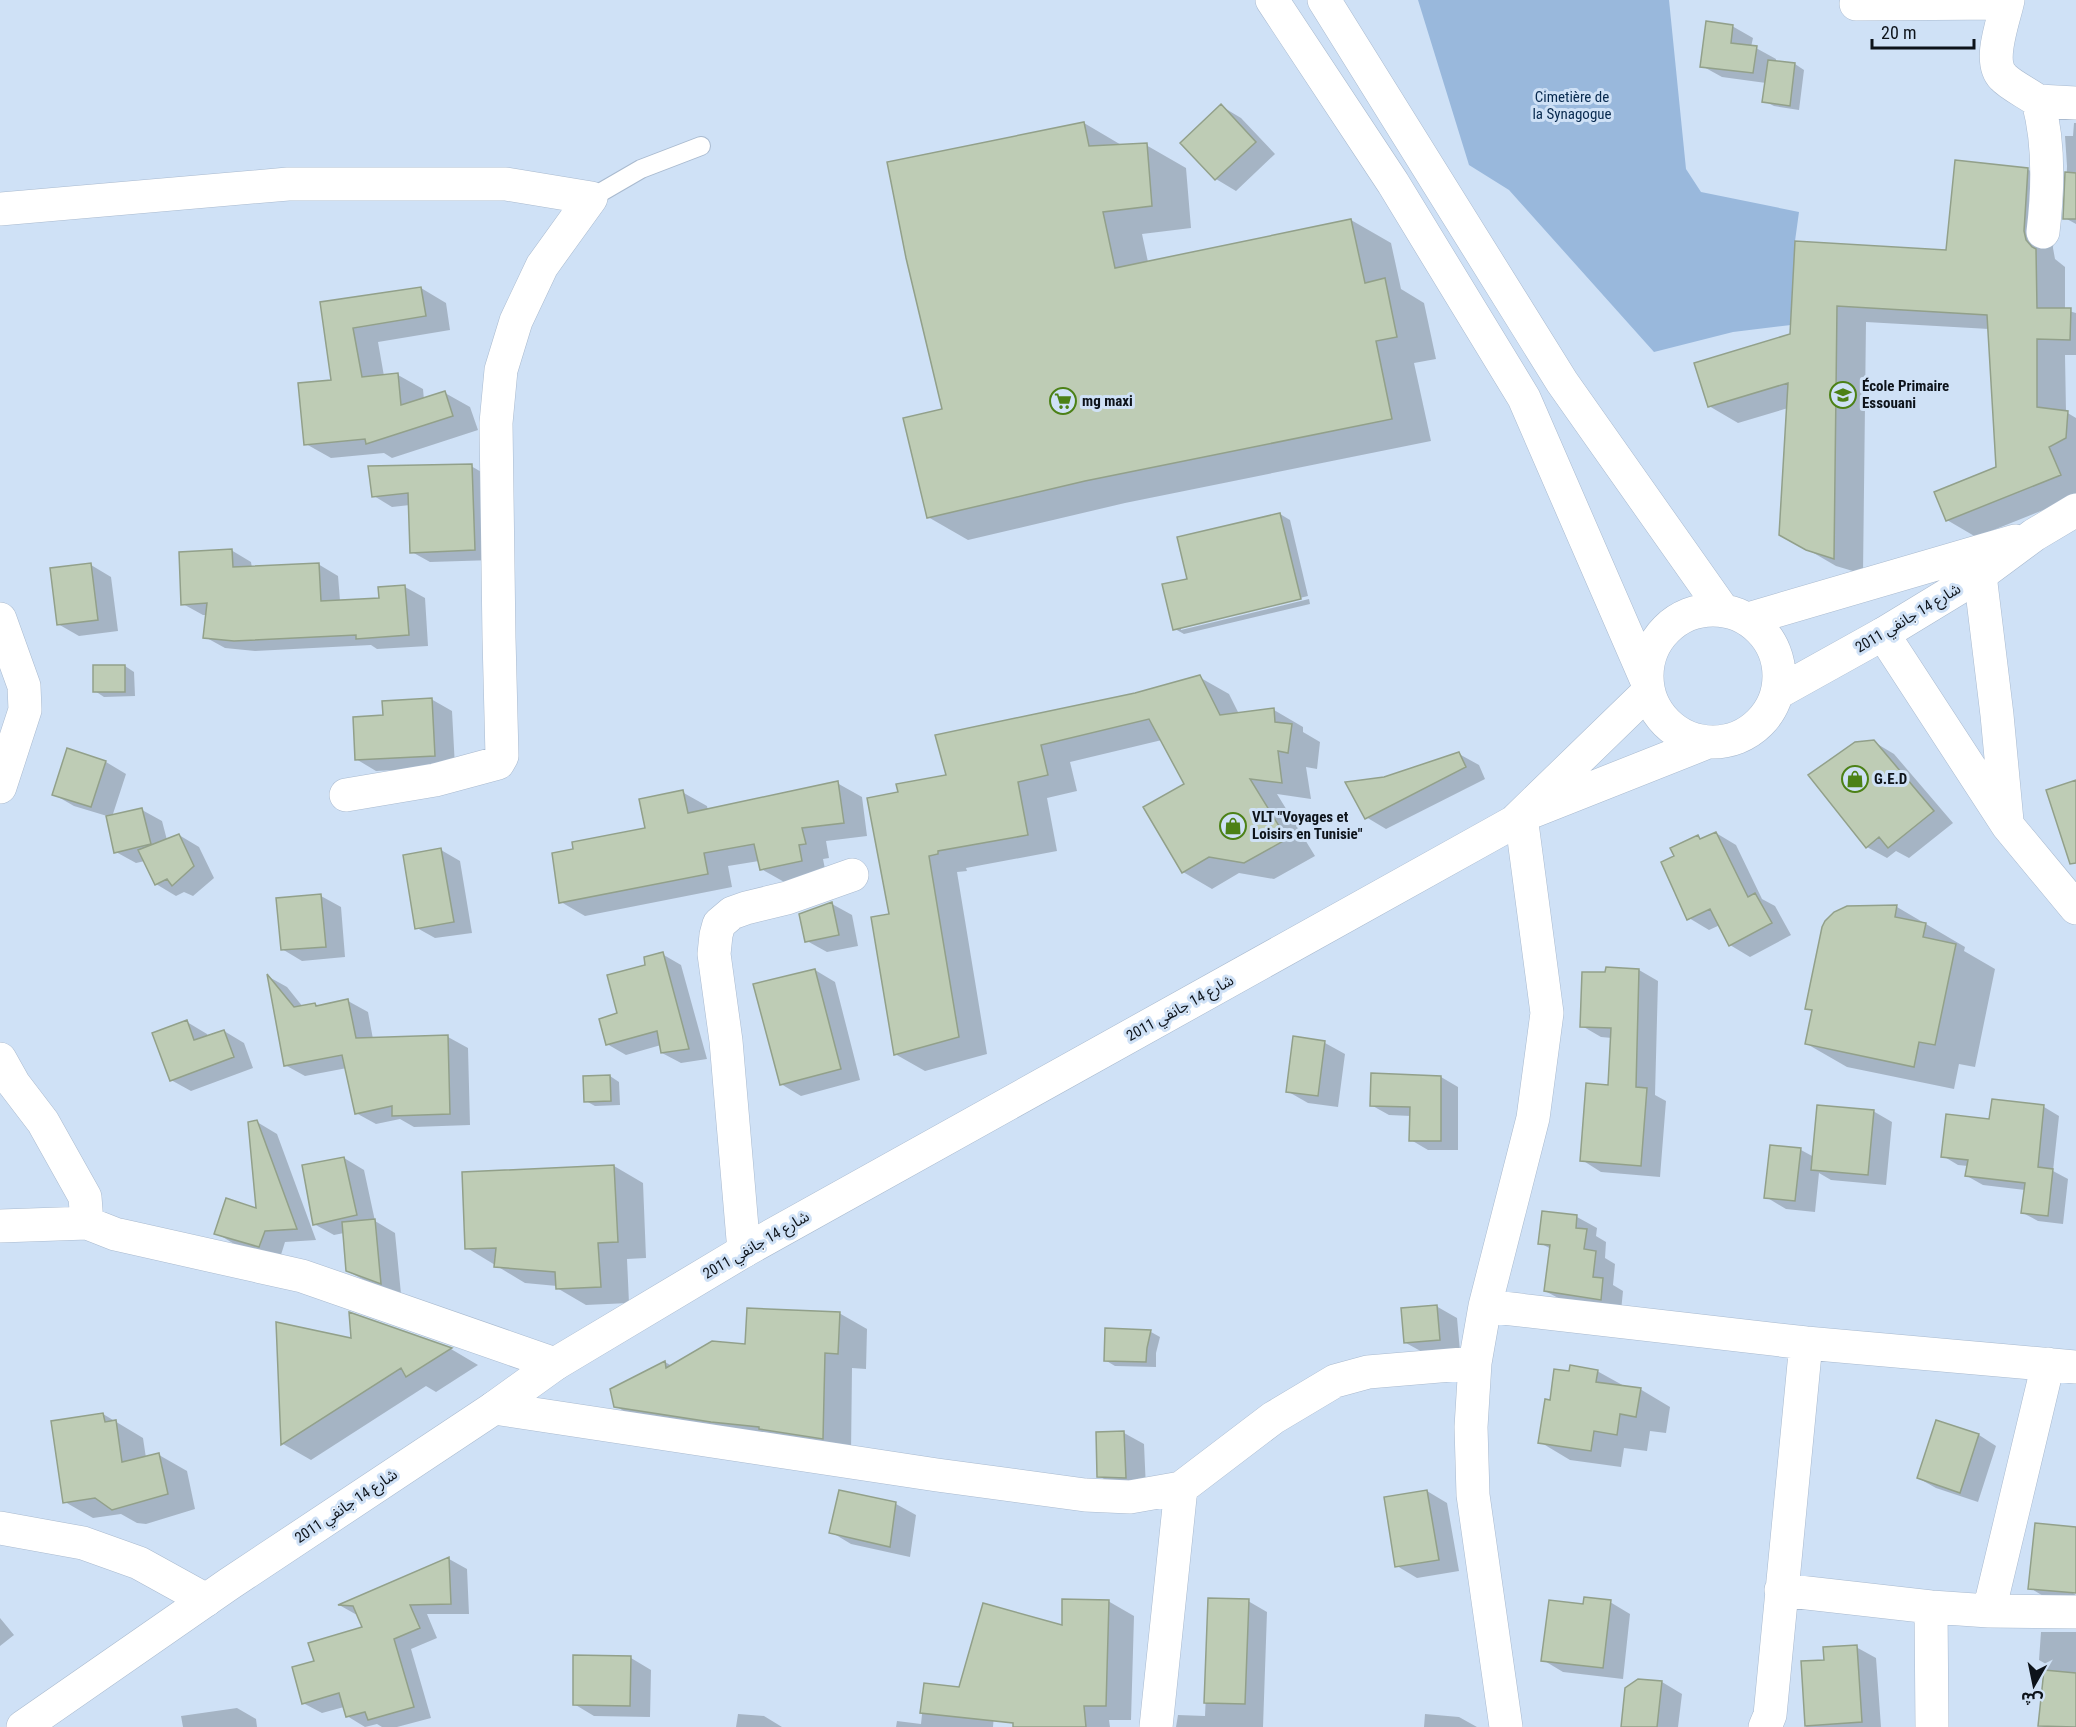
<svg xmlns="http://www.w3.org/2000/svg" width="2076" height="1727" viewBox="0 0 2076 1727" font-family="'Roboto Condensed','Noto Sans Arabic',sans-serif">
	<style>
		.green { fill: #99b8dc }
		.shadow { fill: #0003 }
		.building { fill: #beccb5; stroke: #92a08a; stroke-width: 1.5 }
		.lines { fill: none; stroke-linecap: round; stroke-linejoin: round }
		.lane-casing { stroke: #a9bacf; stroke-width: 20 }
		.street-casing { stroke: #a9bacf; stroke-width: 34 }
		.secondary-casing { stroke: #a9bacf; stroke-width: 34 }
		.lane { stroke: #fff; stroke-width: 18 }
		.street { stroke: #fff; stroke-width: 33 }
		.secondary { stroke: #fff; stroke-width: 33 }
		.labels { text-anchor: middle; stroke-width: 6; stroke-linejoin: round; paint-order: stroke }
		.park-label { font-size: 15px; fill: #07294e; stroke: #cfe1f6 }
		.poi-label { font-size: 15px; font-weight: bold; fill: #0d131a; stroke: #cfe1f6; text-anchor: start }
		.street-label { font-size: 15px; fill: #0d131a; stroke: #cfe1f6 }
	</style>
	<rect width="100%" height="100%" fill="#cfe1f6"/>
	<path class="green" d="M1418 0H1669L1686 169 1701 192 1799 212 1795 241 1791 325 1733 332 1654 352 1509 190 1469 165Z"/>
	<path class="shadow" d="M1732 26 1753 38 1751 47 1756 48 1776 59V62L1795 64 1804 70 1799 110 1774 106 1764 101 1766 83 1722 77 1702 66Z
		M1221 106 1241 118 1275 154 1236 191 1216 179Z
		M1084 123 1123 146 1146 145 1186 168 1191 228 1142 234 1148 262 1351 220 1391 243 1401 289 1424 303 1436 359 1414 363 1431 441 1125 503 968 540 928 517 944 410Z
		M2074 123H2076V224L2065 218 2067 166 2065 136H2073Z
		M2027 169 2056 186 2053 248 2055 259 2065 267V310L2076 313V355H2065L2066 412 2076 418V497L1976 537 1947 520 1997 468 1989 329 1866 322 1863 574 1836 566 1781 534 1788 408 1738 423 1709 406 1792 335 1797 242 1947 252Z
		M421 288 446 303 450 330 378 342 384 376 398 375 423 389 424 400 445 393 470 407 478 430 392 458 384 453 331 458 306 444 333 381 322 304Z
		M471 466 490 477 494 560 430 562 412 552 410 505 392 507 374 496Z
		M1280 514 1290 520 1308 596 1181 627V630L1309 599 1310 604 1184 634 1175 629 1189 580Z
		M231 550 251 562 252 568 318 564 338 576 340 601 381 599 405 587 425 598 428 646 377 649 371 645 255 651 225 648 205 637 207 615H203L183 604Z
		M91 565 111 577 118 631 79 636 58 624Z
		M125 666 134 672 135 696 104 697 95 691Z
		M1199 677 1229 694 1239 714 1274 710 1303 727V732L1320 742 1317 769 1306 767 1311 799 1277 794 1315 856 1274 879 1239 873 1212 889 1183 872 1186 784 1162 740 1070 762 1077 791 1047 798 1057 851 966 868 967 871 957 872 987 1054 925 1071 895 1054 891 915 900 793 948 776 1135 694Z
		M431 699 452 711 455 767 376 771 356 759 384 717Z
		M1874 742 1894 754 1953 823 1909 858 1896 851 1887 858 1867 847Z
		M68 750 106 762 126 774 112 817 142 810 162 821 167 840 179 835 199 847 214 878 193 896 184 892 176 896 156 884 145 861 136 863 116 852 107 816 74 806 53 794Z
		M1459 754 1479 765 1485 779 1386 829 1366 817 1385 779Z
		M837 783 862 797 867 836 826 841 829 858 823 859 826 874 786 883 761 869 759 861 728 866 732 887 585 916 561 902 575 851 646 829 682 792 707 806 708 811Z
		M1716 833 1736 845 1762 899 1775 906 1791 935 1750 957 1730 945 1720 925 1709 930 1689 918 1676 857 1698 837 1703 840Z
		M441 850 460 861 472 933 435 938 417 928Z
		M321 896 341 907 345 957 302 961 282 949Z
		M832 904 852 915 858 946 827 952 807 941Z
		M1897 907 1965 947 1964 951 1995 969 1975 1067 1959 1064 1954 1089 1847 1067 1807 1044 1814 1012 1807 1008 1848 908Z
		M662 954 681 965 707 1059 681 1063 662 1053 661 1045 626 1055 607 1044 619 1014 647 966Z
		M815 970 835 982 860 1080 801 1096 781 1084Z
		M1639 970 1658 981 1655 1095 1666 1101 1660 1177 1601 1172 1582 1160 1609 1086 1612 1038 1601 1037 1582 1026Z
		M269 977 287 987 303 1007 315 1004 320 1007 348 1001 368 1012 373 1039 448 1037 468 1048 470 1125 414 1127 400 1119 376 1124 356 1113 347 1068 305 1076 285 1065Z
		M187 1022 207 1034 208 1037 224 1031 244 1043 253 1068 191 1091 171 1080Z
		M1325 1043 1345 1054 1338 1107 1308 1103 1287 1091Z
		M610 1076 619 1082 620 1105 595 1106 586 1101Z
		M1441 1077 1458 1087V1150H1428L1411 1140V1116L1389 1115 1371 1105Z
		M2044 1107 2059 1116 2053 1171 2068 1179 2063 1224 2038 1221 2023 1213 2025 1190 1983 1185 1967 1176 1968 1166 1958 1165 1943 1156 1990 1120Z
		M1873 1111 1892 1122 1886 1185 1831 1180 1819 1173 1815 1212 1786 1209 1766 1197 1801 1150 1814 1157Z
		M257 1122 277 1134 316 1240 285 1242 280 1258 236 1245 216 1233 257 1210Z
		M344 1158 364 1170 375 1221 395 1233 401 1294 368 1282 347 1271 344 1233 334 1235 314 1224Z
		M614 1166 643 1183 646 1258 627 1259 629 1303 586 1305 557 1288V1286L525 1283 467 1248Z
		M1543 1213 1577 1217 1597 1228 1596 1236 1606 1242 1605 1258 1615 1264 1613 1285 1623 1291 1621 1311 1566 1302 1545 1291 1551 1249 1540 1243Z
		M1436 1306 1457 1318 1460 1351 1426 1354 1406 1343Z
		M839 1313 867 1329 866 1369 852 1368 851 1454 643 1422 615 1406 665 1362 672 1366 747 1346Z
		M351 1314 451 1349 478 1365 436 1392 426 1386 311 1460 283 1444 277 1324 353 1340Z
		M1106 1330 1151 1332 1160 1337 1156 1353V1367L1115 1366 1105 1360Z
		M1597 1371 1626 1387 1640 1389 1670 1407 1666 1433 1650 1431 1647 1451 1624 1448 1621 1467 1570 1460 1540 1442 1551 1402Z
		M103 1414 143 1438 146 1458 159 1455 187 1471 195 1509 146 1524 137 1523 121 1514 93 1518 65 1502Z
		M1937 1422 1979 1435 1996 1446 1978 1502 1936 1488 1918 1478Z
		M1124 1433 1144 1444 1146 1489 1119 1488 1099 1476Z
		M1427 1491 1447 1503 1459 1571 1417 1578 1397 1566Z
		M896 1504 916 1515 910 1557 851 1544 831 1532Z
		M2076 1528V1591H2070L2076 1595V1604L2050 1600 2030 1588Z
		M449 1559 467 1569 469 1614H427L437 1638 411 1649 431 1718 397 1727H382L377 1724 365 1727 347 1716 344 1707 322 1713 303 1703 315 1662 364 1628 357 1615 341 1606Z
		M1210 1600 1248 1601 1267 1612 1263 1727H1176L1178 1715 1205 1716Z
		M1108 1601 1134 1616 1131 1720H1109L1110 1727H1014L1063 1627Z
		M1610 1602 1630 1614 1623 1679 1563 1672 1543 1660 1585 1606Z
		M0 1618 14 1635 0 1646Z
		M2041 1632H2076V1727H2044L2040 1725 2046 1664 2039 1660Z
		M1856 1647 1876 1658 1881 1727H1806L1802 1663 1826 1661Z
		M631 1658 651 1670 650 1717 594 1716 574 1704Z
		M1662 1682 1682 1694 1678 1727H1622Z
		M925 1685 995 1702 993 1727H896L897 1721 921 1724Z
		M237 1708 256 1719 257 1727H183L181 1716Z
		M738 1714 764 1716 782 1727H736Z
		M1425 1714 1459 1717 1477 1727H1424Z"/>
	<path class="building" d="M1706 21 1733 25 1731 43 1757 46 1753 73 1700 67Z
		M1768 60 1795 63 1790 106 1762 102Z
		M1221 104 1256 142 1215 180 1180 143Z
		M1084 122 1089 146 1147 143 1152 206 1103 212 1115 268 1351 219 1365 283 1385 278 1397 337 1376 341 1392 419 1085 481 927 518 903 418 942 409 906 258 887 162Z
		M1955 160 2028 168 2024 231 2026 240 2032 247 2036 249 2037 308H2071L2070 340 2037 339V407L2068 411 2066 438 2049 447 2061 475 1946 521 1934 492 1996 467 1987 315 1837 306 1834 559 1806 550 1779 535 1788 383 1708 407 1694 363 1790 334 1795 241 1946 250Z
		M2065 172 2076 173V219H2063Z
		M421 287 426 316 353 328 362 377 398 373 401 405 445 391 453 416 366 444 365 439 304 445 298 383 331 380 320 302Z
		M472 464 475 550 410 553 408 493 372 497 368 466Z
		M1280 513 1301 599 1173 630 1162 584 1187 579 1177 537Z
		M232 549 233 567 319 563 321 601 379 598 378 587 405 585 409 635 356 639V635L234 641 203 638 207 603 181 605 179 552Z
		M91 563 98 620 57 625 50 568Z
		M93 665H125V692H93Z
		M1200 675 1220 715 1274 708 1275 722 1292 724 1288 753 1278 751 1282 783 1250 779 1287 839 1244 863 1209 857 1182 873 1143 807 1184 784 1149 719 1041 745 1048 775 1018 782 1028 835 938 851V854L929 856 959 1037 894 1055 871 917 889 914 867 798 898 792 896 784 946 775 935 735 1135 693Z
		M432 698 435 756 355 760 353 717 383 715 382 701Z
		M1874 740 1934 811 1888 848 1879 837 1866 848 1808 775 1855 742Z
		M67 748 106 761 91 807 52 795Z
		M1459 752 1466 767 1365 819 1345 782 1384 777Z
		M2076 780V863L2070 864 2046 790Z
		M838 781 844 823 802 828 806 844 799 845 802 861 760 870 754 844 704 853 708 874 559 903 552 853 573 849 572 842 645 828 639 799 683 790 688 813Z
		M142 808 151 844 114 853 106 816Z
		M1716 832 1748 897 1755 893 1772 923 1729 946 1710 909 1687 920 1661 862 1674 856 1670 848 1698 835 1700 839Z
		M179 834 194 866 172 886 167 879 155 885 138 850Z
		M441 848 454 922 415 929 403 855Z
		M321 894 326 947 281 950 276 898Z
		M832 902 839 935 805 942 799 914Z
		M1897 905 1895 917 1926 923 1923 937 1956 944 1935 1045 1919 1042 1914 1067 1805 1044 1812 1010 1805 1009 1822 927 1825 921 1834 912 1847 906Z
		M663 952 689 1049 661 1053 657 1031 606 1045 599 1019 617 1013 607 975 645 965 644 957Z
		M1606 967 1639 969 1636 1087 1647 1088 1641 1166 1580 1161 1586 1083 1608 1085 1611 1028 1580 1027 1582 972H1605Z
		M815 969 841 1069 780 1085 753 984Z
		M267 974 294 1007 315 1003 316 1006 348 999 356 1038 448 1035 450 1114 392 1116V1106L355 1114 342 1055 284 1066Z
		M187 1020 194 1040 224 1030 234 1057 170 1081 152 1033Z
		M1293 1036 1325 1041 1318 1096 1286 1092Z
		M1371 1073 1441 1076V1141H1409L1410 1107 1370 1106Z
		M610 1075 611 1101 584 1102 583 1076Z
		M1992 1099 2044 1105 2038 1167 2053 1169 2048 1216 2021 1213 2025 1183 1965 1176 1968 1160 1941 1157 1946 1114 1989 1119Z
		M1817 1105 1874 1110 1868 1175 1811 1170Z
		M257 1120 297 1229 265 1231 259 1247 214 1234 226 1198 256 1208 248 1122Z
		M1770 1145 1801 1148 1795 1201 1764 1198Z
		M344 1157 357 1215 313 1225 302 1165Z
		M614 1165 618 1242 598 1243 601 1287 556 1289 555 1272 494 1267 496 1248 465 1249 462 1172Z
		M1542 1211 1577 1215 1576 1228 1587 1229 1584 1249 1596 1251 1593 1277 1603 1278 1601 1300 1544 1291 1550 1245 1538 1244Z
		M375 1219 381 1284 346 1271 342 1222Z
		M1437 1305 1440 1340 1404 1343 1401 1308Z
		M747 1308 840 1312 838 1354 825 1353 823 1439 759 1429V1427L711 1422 614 1407 610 1389 665 1361 666 1368 712 1341 745 1344Z
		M349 1312 452 1348 406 1377 401 1368 281 1445 276 1322 351 1338Z
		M1105 1328 1151 1330 1147 1348 1146 1362 1104 1361Z
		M1570 1365 1598 1370 1596 1382 1641 1388 1636 1417 1620 1414 1617 1435 1594 1431 1591 1451 1538 1443 1545 1399 1550 1400 1554 1369 1569 1371Z
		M103 1413 105 1422 116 1420 122 1462 159 1453 168 1494 112 1510 95 1498 63 1503 51 1421Z
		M1936 1420 1979 1434 1960 1493 1917 1478Z
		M1124 1431 1126 1478 1097 1477 1096 1432Z
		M839 1490 896 1502 890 1547 829 1533Z
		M1427 1490 1439 1560 1395 1567 1384 1497Z
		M2035 1523 2076 1527V1593L2028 1589Z
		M449 1557 451 1604 410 1605 420 1628 394 1639 414 1707 368 1720 365 1712 346 1717 339 1693 302 1704 292 1667 314 1661 308 1643 362 1627 353 1606 338 1605Z
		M1584 1597 1611 1600 1603 1668 1541 1661 1549 1600 1583 1604Z
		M1208 1598 1249 1599 1245 1704 1204 1703Z
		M1062 1599 1109 1600 1106 1706H1084L1086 1727H1013V1723L920 1713 924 1683 959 1687 983 1603 1062 1625Z
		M1857 1645 1862 1722 1805 1726 1801 1661 1824 1660 1823 1647Z
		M573 1655 631 1656 630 1706 573 1705Z
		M2044 1670 2076 1673V1727L2038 1726Z
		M1638 1679 1662 1681 1657 1727H1621L1625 1688Z"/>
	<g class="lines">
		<defs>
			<path id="lane" d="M591 198 641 169 701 146"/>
			<path id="street" d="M2008 0C2004 20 1987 61 2003 77 2010 85 2029 94 2038 101 2049 141 2048 191 2043 232
				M1856 4 2007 3
				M2038 101 2076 103
				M0 209 288 184H506L591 198 542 266 516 321 501 370 496 423 499 638 502 756 498 763 435 780 346 795
				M1980 575 1997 715 2007 821
				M0 619 24 686 25 710 0 787
				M1883 634 2008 826 2076 908
				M0 1059 14 1084 43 1122 85 1197 87 1223
				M0 1226 87 1223 115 1234 302 1276 555 1364
				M744 1251 726 1041 714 954 716 935 719 924 732 913 746 908 787 898 852 875
				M1485 1306 1806 1343 2076 1367
				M494 1408 937 1475 1085 1495 1130 1497 1181 1488 1273 1418 1335 1381 1368 1372 1475 1363
				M0 1528 83 1543 139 1563 206 1600
				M1781 1590 1931 1607 1989 1611 2076 1612
				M1931 1607 1932 1727
				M1989 1611 2048 1364
				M1156 1727 1181 1488
				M1506 1727 1473 1495 1471 1427 1475 1363 1485 1306 1533 1118 1547 1013 1521 816
				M1765 1727 1770 1715 1806 1343"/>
			<path id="secondary" d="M1272 0 1393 183 1524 398 1646 679
				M1324 0 1562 382 1722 609
				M1647 676a66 66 0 1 1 132 0a66 66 0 1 1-132 0Z
				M1748 619 2015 541
				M1777 693 1883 634 1980 575 2034 535 2076 510
				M1534 811 1708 742
				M23 1727 229 1584 494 1408 555 1364 744 1251 1514 822 1648 692"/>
		</defs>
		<use href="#lane" class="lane-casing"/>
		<use href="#street" class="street-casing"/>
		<use href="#secondary" class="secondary-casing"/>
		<use href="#lane" class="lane"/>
		<use href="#street" class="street"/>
		<use href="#secondary" class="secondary"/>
	</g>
	<defs>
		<symbol id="school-ring" viewBox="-11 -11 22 22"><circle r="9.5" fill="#cfe1f6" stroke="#4c8116" stroke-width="1.5"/><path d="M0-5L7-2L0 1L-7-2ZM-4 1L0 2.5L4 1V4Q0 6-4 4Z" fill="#4c8116"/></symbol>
		<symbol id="supermarket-ring" viewBox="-11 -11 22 22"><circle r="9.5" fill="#cfe1f6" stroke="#4c8116" stroke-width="1.5"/><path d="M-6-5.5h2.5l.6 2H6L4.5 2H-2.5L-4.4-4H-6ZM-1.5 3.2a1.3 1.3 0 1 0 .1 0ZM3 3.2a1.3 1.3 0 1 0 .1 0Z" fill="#4c8116"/></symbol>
		<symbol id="shop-ring" viewBox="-11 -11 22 22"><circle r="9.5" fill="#cfe1f6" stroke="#4c8116" stroke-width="1.5"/><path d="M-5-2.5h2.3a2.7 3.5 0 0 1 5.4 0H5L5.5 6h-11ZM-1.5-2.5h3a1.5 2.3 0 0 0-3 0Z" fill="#4c8116"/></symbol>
	</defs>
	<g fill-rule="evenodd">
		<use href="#school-ring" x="1828" y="380" width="30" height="30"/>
		<use href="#supermarket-ring" x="1048" y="386" width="30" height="30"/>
		<use href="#shop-ring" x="1840" y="764" width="30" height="30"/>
		<use href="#shop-ring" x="1218" y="811" width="30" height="30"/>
	</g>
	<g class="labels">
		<g class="park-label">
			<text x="1572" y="102">Cimetière de<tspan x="1572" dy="17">la Synagogue</tspan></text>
		</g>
		<g class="poi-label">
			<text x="1862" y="391">École Primaire<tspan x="1862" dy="17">Essouani</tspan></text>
			<text x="1082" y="406">mg maxi</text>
			<text x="1874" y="784">G.E.D</text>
			<text x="1252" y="822">VLT "Voyages et<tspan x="1252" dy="17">Loisirs en Tunisie"</tspan></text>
		</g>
		<g class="street-label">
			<text transform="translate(1908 618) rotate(-31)" y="5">شارع 14 جانفي 2011</text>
			<text transform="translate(1180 1008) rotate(-29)" y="5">شارع 14 جانفي 2011</text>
			<text transform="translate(756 1245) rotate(-30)" y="5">شارع 14 جانفي 2011</text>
			<text transform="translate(346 1506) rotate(-34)" y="5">شارع 14 جانفي 2011</text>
		</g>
	</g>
	<g transform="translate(2034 1685) rotate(189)" stroke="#cfe1f6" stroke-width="4.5" paint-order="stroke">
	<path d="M0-4.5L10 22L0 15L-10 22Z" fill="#0d131a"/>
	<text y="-9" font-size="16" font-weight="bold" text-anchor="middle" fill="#0d131a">ش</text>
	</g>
	<path d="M1872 39v9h102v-9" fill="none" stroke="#0d131a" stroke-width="3"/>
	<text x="1881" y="39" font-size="18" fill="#0d131a" stroke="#cfe1f6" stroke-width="4.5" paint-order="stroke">20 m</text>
</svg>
